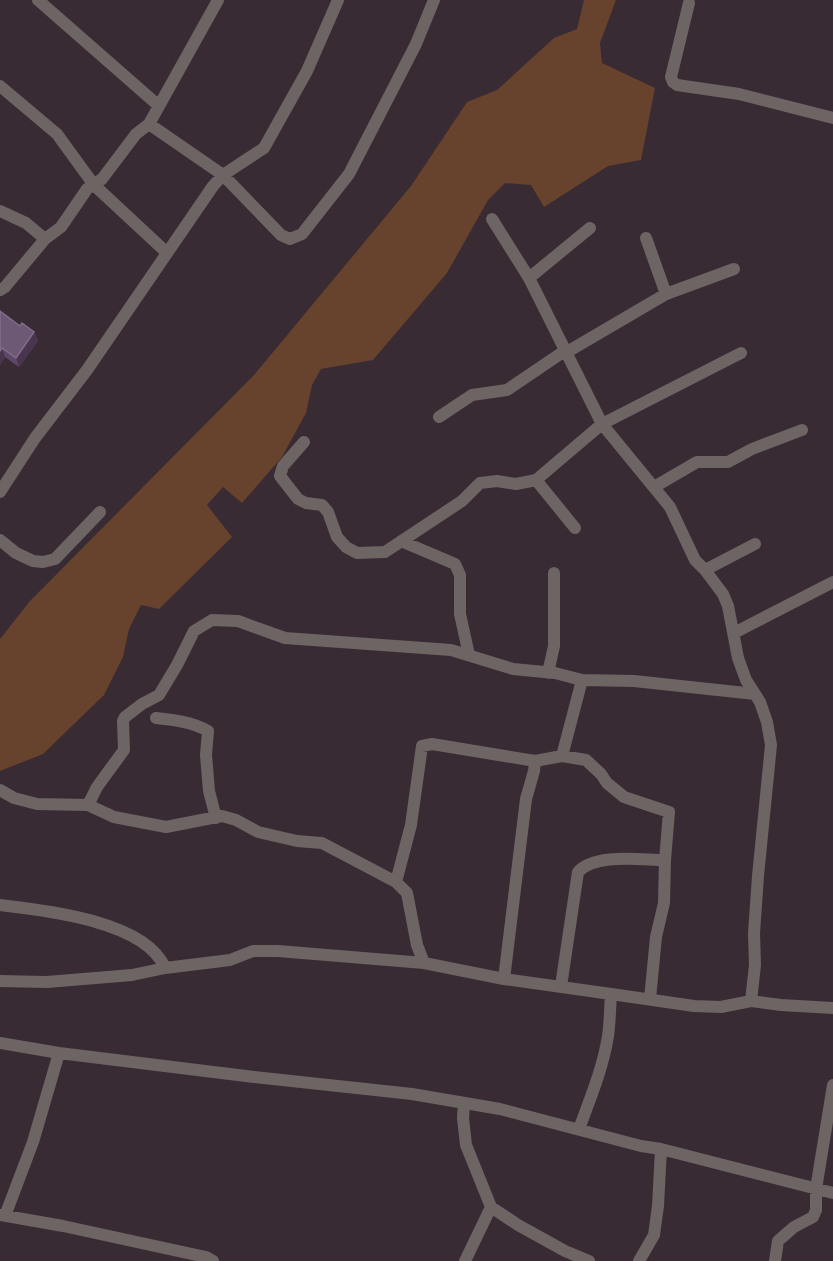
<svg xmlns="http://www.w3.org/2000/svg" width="833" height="1261" viewBox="0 0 833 1261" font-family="'Zilla Slab',serif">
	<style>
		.green { fill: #67422d }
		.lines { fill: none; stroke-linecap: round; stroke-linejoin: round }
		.minor { stroke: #6d6464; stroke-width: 12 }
		.wall { fill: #5e4869 }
		.shaded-wall { fill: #49354d }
		.building { fill: #6d5876; stroke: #816e88; stroke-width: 1.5 }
	</style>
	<rect width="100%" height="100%" fill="#392b33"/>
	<path class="green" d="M584 0H616L600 43 602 63 655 88 641 160 608 166 544 207 531 185 505 183 488 200 447 273 373 360 321 369 312 385 306 413 282 457 242 503 223 487 207 505 232 537 159 609 141 605 129 629 123 657 104 695 43 754 0 771V639L30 601 254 375 411 186 467 102 497 90 554 38 577 29Z"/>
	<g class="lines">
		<path class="minor" d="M38 0 159 106
			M689 3 671 77 673 82 677 85 739 94 833 118
			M0 86 57 134 94 185 166 252
			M149 124 223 175 281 235 290 239 302 234 349 174 416 44 434 0
			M0 211 26 223 45 239
			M492 219 529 278
			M590 228 529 278 602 424 670 507 695 560 705 570 723 594 728 606 738 658 746 680 760 702 767 722 771 745 758 876 754 933 755 965 751 1001
			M646 238 666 294
			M0 290 5 287 45 239 61 227 87 189 102 179 136 134 149 124 218 0
			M567 352 666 294 734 269
			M439 417 472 395 507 390 566 350
			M304 442 283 466 280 476 298 499 306 503 322 505 328 512 337 537 346 547 357 553 385 552 462 501 480 483 497 481 516 484 536 480 602 424 741 353
			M536 480 575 528
			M654 487 697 462H728L752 449 802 430
			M0 492 35 438 87 370 213 186 223 175 264 148 307 71 338 0
			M0 540 16 553 33 561 43 562 55 559 100 512
			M401 541 455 564 460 575V614L469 655
			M705 570 755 544
			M734 633 833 582
			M548 673 554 646V573
			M582 680 634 681 755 694
			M156 718C175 720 192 722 208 731L206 755 209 791 216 818
			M562 756 586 760 601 774 607 783 624 797 669 812 665 860 664 903 656 937 650 999
			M0 790 14 798 37 804 88 805 114 817 166 827 222 816 236 820 258 832 297 841 322 843 396 882 407 893 417 945 424 963
			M88 805 97 787 124 750 123 721 125 717 142 704 159 695 177 665 194 631 212 620 238 621 285 638 451 650 513 669 555 673 582 680 562 756 535 761 534 771 526 799 504 979
			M396 882 411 825 422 746 432 744 535 761
			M0 905C44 910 146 921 165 968
			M0 981 47 982 132 975 165 968 230 960 253 951H278L424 963 504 979 611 994
			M561 986 578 872C595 853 641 860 665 860
			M0 1043 59 1053 254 1077 412 1094 500 1109 641 1146 661 1149 833 1193
			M464 1103 463 1118 466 1145 491 1207 518 1225 565 1251 589 1261
			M579 1129C590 1099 603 1068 608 1036 610 1022 610 1008 611 994L694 1006 721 1007 751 1001 781 1005 833 1008
			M0 1215 63 1226 206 1257 213 1261
			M5 1216 33 1142 59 1053
			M465 1261 491 1207
			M639 1261 654 1235 658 1206 661 1149
			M775 1261 778 1241 794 1227 813 1217 816 1210V1189L833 1085"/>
	</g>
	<path class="wall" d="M0 311 20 326 34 332 38 341 19 367 5 357 0 365Z"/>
	<path class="shaded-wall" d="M34 332 38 341 19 367 16 358Z
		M2 348 5 357 0 365V351Z"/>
	<path class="building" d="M0 311 20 326 22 323 34 332 16 358 2 348 0 351Z"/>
</svg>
